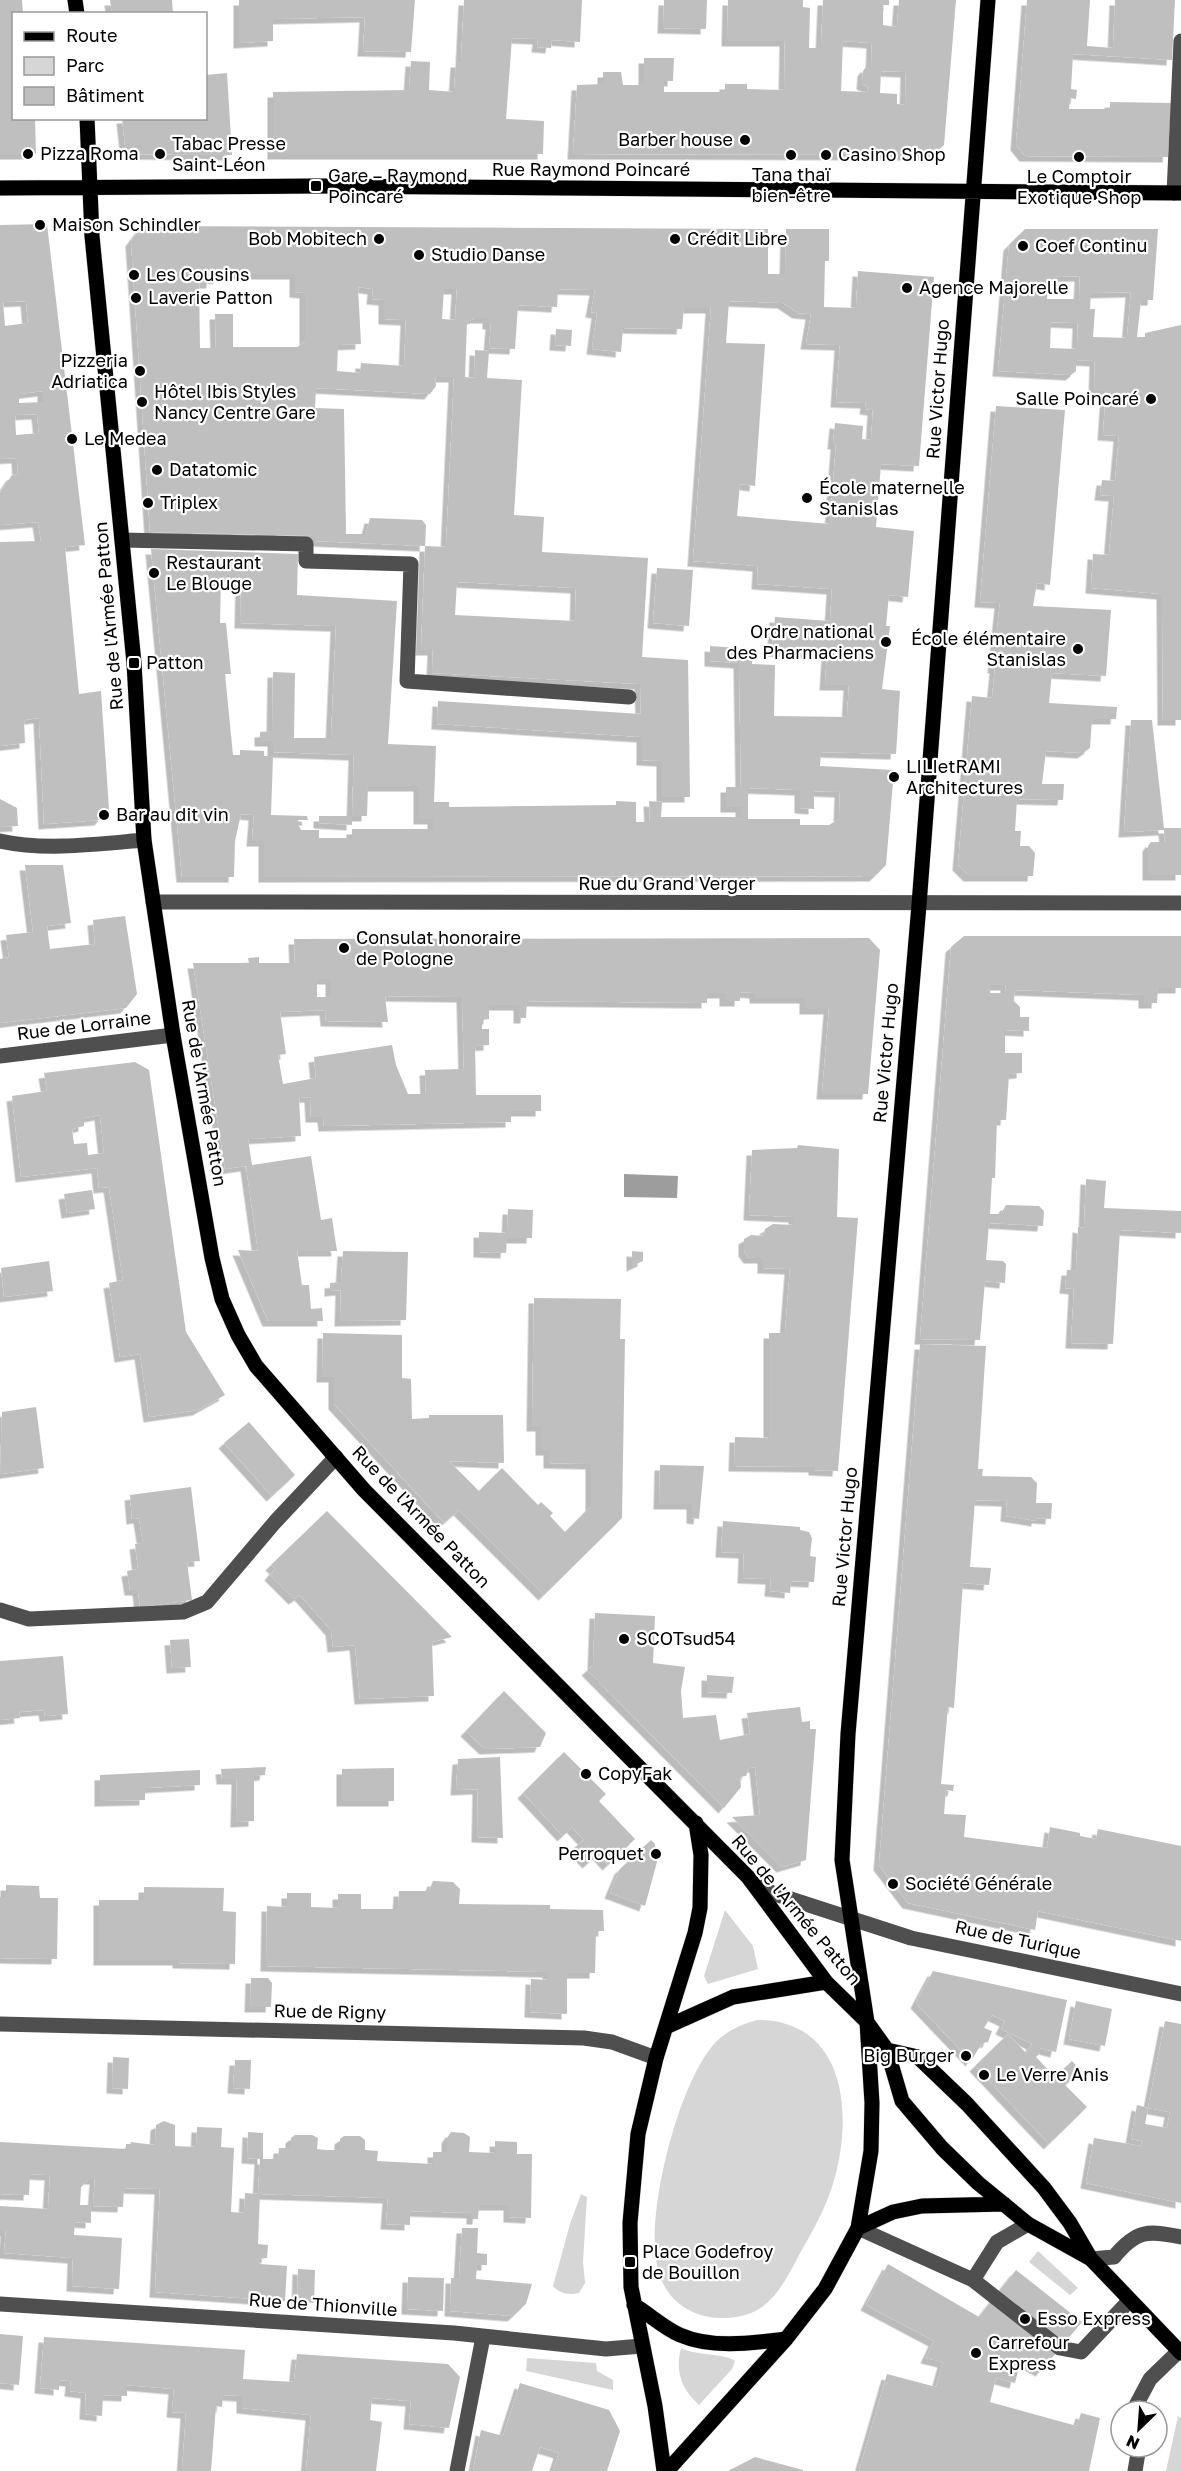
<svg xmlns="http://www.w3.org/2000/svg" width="1181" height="2471" viewBox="0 0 1181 2471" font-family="'Golos Text',sans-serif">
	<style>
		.green { fill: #d6d6d6 }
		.water { fill: #9d9d9d }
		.building { fill: #bfbfbf; fill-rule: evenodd; filter: url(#shadow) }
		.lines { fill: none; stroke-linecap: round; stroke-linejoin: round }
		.major-casing { stroke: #dbdbdb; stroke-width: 16 }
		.minor { stroke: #4f4f4f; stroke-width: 15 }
		.major { stroke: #000; stroke-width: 15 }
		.poi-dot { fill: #000; stroke: #fff; stroke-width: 2 }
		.labels { text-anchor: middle; stroke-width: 4.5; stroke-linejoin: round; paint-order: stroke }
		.poi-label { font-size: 18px; fill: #000; stroke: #fff; text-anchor: start }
		.street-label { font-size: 18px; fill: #000; stroke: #fff }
	</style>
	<defs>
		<filter id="shadow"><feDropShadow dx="-5.5" dy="5.5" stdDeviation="0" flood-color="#0004"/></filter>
	</defs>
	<rect width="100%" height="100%" fill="#fff"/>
	<path class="green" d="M725 1910 753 1946 758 1969 708 1984 704 1976Z
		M757 2020C850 2020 854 2123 831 2190 823 2213 811 2234 799 2255 789 2274 778 2297 759 2309 741 2320 712 2321 693 2312 676 2305 664 2290 659 2273 642 2222 679 2078 717 2041 728 2030 743 2024 757 2020Z
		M581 2194 587 2197 583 2262 585 2283 579 2293C569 2295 560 2294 553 2286L570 2224Z
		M1038 2251 1078 2288 1070 2295 1029 2262Z
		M681 2348C697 2356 724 2353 735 2361L732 2369 699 2405C681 2389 675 2371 681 2348Z
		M527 2358 596 2363 597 2371 613 2380V2390L526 2371Z
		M1178 2416 1181 2418V2471H1166Z"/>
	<path class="water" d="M624 1174 678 1176 677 1198 624 1197Z"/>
	<path class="building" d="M0 0H22L23 14H14V118H35L36 154H0Z
		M110 0H172L173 14H112Z
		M239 0H415L411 52 363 51 365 17 273 19V41L239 43Z
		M464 0H582L580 42 552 40 551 48 537 47 538 39 512 38 506 119 544 121 543 154H273V92L409 90 411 61 430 62 429 90 454 92 456 62H461Z
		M664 0H707L706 29 663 28Z
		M728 0H803V7L810 8 809 48H821L823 0H889V5H883V25L897 27 899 0H956L944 145 933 155 573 154 577 85 603 84V72H621L623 85H644V58H674L673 81H664V92H725V84H747V89L784 90 785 41H727ZM843 41 872 43 871 67H866L863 71 862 84 868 87 867 92 841 91ZM881 71 906 72 905 105 897 104V94L880 93Z
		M1027 0H1090L1087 46 1113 48 1115 0H1175L1172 60 1073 54 1071 89 1077 90 1076 99 1070 98 1069 109H1110V102L1171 103 1168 157 1025 156 1016 145Z
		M227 73 232 155 126 154 122 118H206V75Z
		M47 224 85 545 65 547 79 694 101 691 109 809 100 820 44 824 39 718 24 720 25 743 0 746V542L41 541 38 522 0 525V493L12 475 18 474 17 458 0 459V225ZM26 301 28 323 5 326 3 302ZM43 391V402L19 403V394ZM37 414 39 433 16 435 15 415Z
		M142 226 768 229V274H785L786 229H829V261H825L824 307 856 308 858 271 934 277 919 466 881 464 876 527 914 531 908 597 889 595 886 626H890L882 689 900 691 896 754 821 752 820 766 894 770 886 865 875 876 264 877V841H252L254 815 241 814 235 841 234 877H182L151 549 298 554 297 595 397 601 388 744 436 746 434 802H449V807L616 805V801L636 802V822H650L649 801 662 802 661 817H741V807H726V787H741L739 663 710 661V646L753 649 752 664 775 665 774 716 847 717 849 685H825L827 654 772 651 775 617 830 621 832 589 757 584 758 566 693 561 711 308H684L682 329 623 328 621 352 592 349 597 313 591 312 595 290 558 289 557 307 518 305 515 349 489 348 491 324H488V318H475L467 322 465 377 474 378 475 350 489 351 487 378 522 380 514 515 544 517 542 552 648 558 642 657 688 660 690 797H662V761L642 760V737L437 724 438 701 641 714 640 684 432 673 433 650H421L425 546 446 547 454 377H435L436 386 430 394 316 388 315 408 344 409 346 534H366L370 518 422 520 426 525 425 546 315 541V536L150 532 131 241ZM219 274H295V292L305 293V340L298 347H233V314H215L216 348H200L199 278H204V283H212V278L218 279ZM358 287 373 289 372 299 384 300V319L406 320 404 366 361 363 360 373 337 371 338 345 361 344ZM444 289H457L455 320 442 319ZM729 301 783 303 798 313 811 314 806 344 840 345 836 402 866 403 865 409 873 410 871 440 862 439 863 426 835 423 833 444H836L830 524 737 516 740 484 755 486 765 344 726 343ZM221 577 241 578 240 623 336 626 331 738H294L295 673 273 672 272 731 260 732V741H273V752L354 755 352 816H367L368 786H419V819H433V829H352V838H319V830H301L298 824V820H308L307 816 271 815 273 756H264V751L240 750V755H233L225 674H231L226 623H220ZM457 582 576 588 575 621 455 615ZM748 788 800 790V808L814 809V791L840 792 839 819 829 825H800V819H748Z
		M1025 229H1158L1153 300H1141L1137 337H1145V333L1181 325V720H1163L1162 594 1091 588 1093 554 1109 555 1114 496 1100 495 1102 480 1115 481 1119 436 1103 435 1106 391H1094L1095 361 1076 360V371L1071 375 998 371 1009 245ZM1080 276 1079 299H1047L1049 277ZM1131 292 1127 338 1093 337 1095 309H1090L1091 293ZM1051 322 1078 323 1077 349 1050 348Z
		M556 329 572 330 571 346 555 345Z
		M996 406 1065 410 1050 585 1037 583 1033 606 1111 610 1106 676 1052 673 1049 703 1117 707 1116 719H1092L1090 748 1083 753 1046 751 1042 784H1064L1063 800 1017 799 1015 831H1021L1020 846H1029L1035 853 1033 876H969L958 865 972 696 992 698 995 668H993L1000 603 980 602Z
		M657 568 693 570 689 626 653 623Z
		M1131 720H1152L1164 828H1181V875H1148V846L1151 842H1165L1164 830 1124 832Z
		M0 799 17 808 18 826 0 827Z
		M319 816H352V825L319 823Z
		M25 865H63L71 923 47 926 50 949 95 944 93 920 125 916 137 994 126 1008 0 1023V959L9 957 6 935 33 932Z
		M964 936H1181V988H1158L1157 1003H1144V995L1015 990 1014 1001 1020 1007V1017H1029V1031L1005 1030V1053H1022V1073L1009 1074 1006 1120H997L995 1178H992L990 1214H1001L1006 1205 1039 1206 1044 1211 1043 1226 989 1223 986 1260 1003 1261 1006 1264 1005 1283 985 1281 980 1340 920 1339 951 947ZM990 985H1006L1005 993H990Z
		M869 938 880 950 868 1094H822L829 1009H805V998H755V993L740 992V1001H725V993H707V1003L527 1001 526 1018H519V1005H489V1019L482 1020V1029H489V1045L475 1046 476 1095H541V1111H511V1122L324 1126 323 1117H311L310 1097 299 1098 301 1136 248 1139 252 1165 311 1156 321 1220 332 1218 337 1251H297L302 1285H309L311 1309 322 1308 323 1321H268L238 1250 258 1251 246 1166 225 1169 193 963H249L248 958 259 957V963H295L294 939ZM317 979H331V997H317ZM385 996 462 997 464 1069 425 1070 426 1094H408L396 1065 392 1045 314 1057 316 1078 283 1084 278 1055 286 1054 280 1012 325 1010 326 1021 388 1022Z
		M135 1062 149 1070 186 1332 225 1395 198 1410 149 1417 140 1354 120 1357 109 1283 123 1280 109 1187 99 1188 97 1168 21 1177 12 1096 47 1091 44 1073ZM100 1115 104 1153 88 1155 87 1143 74 1144 72 1129 84 1126V1118Z
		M798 1145 839 1149 837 1217 858 1218 838 1471 814 1470V1467L734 1466 735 1437 769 1438V1333H785L790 1269 763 1268V1258H749L744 1251V1239L751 1235 764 1236 765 1229 773 1224 794 1225V1217L749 1215 752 1150 797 1148Z
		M1086 1179 1106 1181 1104 1208 1181 1211V1233L1120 1230 1113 1344 1071 1343 1074 1289 1065 1288 1067 1270H1076L1078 1227 1084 1228Z
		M92 1190 95 1209 67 1213 64 1194Z
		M508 1209 533 1210 532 1238H507L506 1253 479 1252V1232L507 1233Z
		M343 1251 408 1252 406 1320 340 1321 341 1290 330 1291V1283L341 1282Z
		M632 1251 643 1252V1261L632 1266Z
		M49 1261 53 1291 4 1297 1 1268Z
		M534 1298 621 1299 620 1339H625L622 1518 544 1595 459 1510 444 1523 334 1404V1377H322L323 1333 402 1335V1378L411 1379 412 1419 429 1418V1415H503L504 1463 449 1461 479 1491 502 1468 538 1505 541 1502 553 1513 550 1516 565 1532 591 1506V1464L549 1463V1450H541V1426H532Z
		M920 1344 986 1346 978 1469H983L982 1476 1031 1477 1037 1483 1036 1503H1052L1051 1519 1037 1518V1521L1006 1516 1007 1501 975 1500 970 1567 991 1568 989 1585 963 1583 954 1708 948 1707 941 1784 954 1785 953 1791 946 1790 944 1814 966 1815 964 1837 1047 1848 1050 1827 1080 1833V1836L1096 1839 1098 1829 1181 1846V1941L1038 1911 1035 1930 908 1903 879 1865Z
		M36 1407 44 1468 0 1474 2 1412Z
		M249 1422 295 1475 272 1496 224 1443Z
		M660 1465 704 1466 699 1519 692 1518V1504H659Z
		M191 1487 200 1561 187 1562 192 1600 140 1607 138 1590H130L127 1571 138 1569 135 1544 143 1543 139 1518 132 1519 130 1495Z
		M327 1511 452 1637 432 1642 434 1696 360 1699 355 1645 333 1647 331 1630 300 1595 294 1599 270 1575 275 1569 271 1565Z
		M723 1521 800 1527V1530L809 1532 812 1538 810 1556 816 1557 814 1582 791 1581 790 1593 770 1591 771 1579 743 1578 744 1553 721 1552Z
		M595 1613 655 1616 653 1663 685 1667 681 1691 683 1718 716 1715 720 1740 750 1734 747 1713 800 1707 802 1722 810 1721V1729H816L806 1860 782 1867 732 1817 760 1815 755 1767 749 1768 746 1776 740 1777 741 1787 724 1808 587 1670 593 1665Z
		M189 1639 191 1667 172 1668 170 1640Z
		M63 1656 68 1714 45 1716 44 1710 19 1712 20 1718 0 1720V1661Z
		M707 1675 734 1677 732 1693 707 1692Z
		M504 1691 546 1733 540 1747 485 1749 466 1731Z
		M564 1752 606 1794 599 1801 635 1839 608 1865 598 1854 588 1863 574 1848 584 1840 572 1827 563 1836 523 1793Z
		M500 1757 503 1838 477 1837 478 1789 456 1790 458 1759Z
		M266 1767 265 1775 254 1776V1821L236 1822 237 1779H222L221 1769Z
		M394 1768V1801H342V1769Z
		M200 1770V1785L145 1788V1800L100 1801V1775Z
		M651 1840 655 1844 657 1862 645 1906 610 1893 620 1869Z
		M433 1881 453 1882 460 1889 459 1904 550 1905V1909L603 1910 604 1931H596L595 1973H567V2014L530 2012 531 1979 548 1980V1972L266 1966 267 1906 287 1907V1893H311V1907L338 1908V1894H361V1909H398L399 1891H429Z
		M6 1885 39 1886 40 1898H58L57 1959 0 1958V1897H6Z
		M144 1887 224 1888 223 1911 236 1912 235 1964 178 1963V1960H99V1900H144Z
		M933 1971 1067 2000 1056 2052 1040 2048V2053L1036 2057 1055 2077 1072 2061 1081 2071 1065 2085 1087 2107 1049 2144 975 2066 1008 2034 1026 2053 1032 2044 1001 2029 1005 2021 992 2015 984 2028 992 2031 988 2042 982 2043 971 2061 916 2003Z
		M251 1978H268L272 1983 271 2007H250Z
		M1076 2001 1112 2009 1105 2046 1069 2039Z
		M1165 2021 1181 2024V2203L1086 2183 1094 2138 1141 2146 1142 2141 1131 2139 1137 2105 1148 2108 1145 2124 1167 2128 1170 2112 1148 2108Z
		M113 2057 129 2058 128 2089 112 2088Z
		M235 2060H251L250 2089 233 2088Z
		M164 2121 175 2125V2146L196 2147 197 2127 222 2128 221 2147 234 2148 231 2212 244 2213 245 2193 258 2194 260 2159 247 2158 248 2132 263 2133V2159H278L279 2148H291V2138L295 2135H312L318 2138 317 2149 326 2150H340V2139L344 2136H360L365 2140V2150L378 2151 377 2161 433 2164V2152H447V2138L451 2132 464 2133 470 2137 469 2152 495 2153V2141L517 2142V2154H532L531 2218 509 2217V2205H479L478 2219H472V2213L410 2211V2225L386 2224 388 2198 260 2194 258 2244 268 2245 267 2258 257 2259 260 2264 287 2266 285 2301 155 2292 160 2189 124 2188 123 2207 93 2206 95 2179H89L81 2187 80 2205H91V2223L75 2222 74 2235 122 2238 119 2289 72 2286 73 2258 4 2253 6 2231H0V2206L48 2209 50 2175 30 2174 29 2195 0 2194V2142L126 2149V2144H131L130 2142 155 2145 156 2125Z
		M462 2228H478L477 2253 487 2254V2265H477L476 2279 532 2284 526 2304 513 2316 450 2311 451 2278H459Z
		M888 2264 979 2317 1016 2270 1082 2322 1041 2371 1021 2360 1015 2383 996 2378 990 2402 1077 2426 1081 2413 1100 2418 1089 2471H859L887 2374 936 2387 943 2362 926 2358 934 2341 866 2305Z
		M298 2269 315 2270 314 2303 297 2301Z
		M408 2277 444 2278 443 2311 407 2309Z
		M0 2334 23 2336 19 2385 0 2383Z
		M44 2337 245 2350 243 2379 294 2382 297 2354 448 2364 460 2377 449 2428 409 2424 411 2401 372 2398 370 2420 382 2422 376 2471H306L311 2415 242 2408V2396L223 2395 222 2407 216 2406 211 2471H182L186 2413 172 2412 174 2389 127 2385V2396L103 2395 102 2416 85 2414 86 2393 70 2391 71 2381 59 2380V2390L40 2388Z
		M520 2383 609 2410 620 2431 607 2471H553L559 2453 540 2447 532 2471H473L481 2430 503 2436Z
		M755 2457 803 2470V2471H728Z"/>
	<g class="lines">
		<defs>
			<path id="major" d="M75 0 77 14
				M87 118 92 236 134 663 144 840 173 1035 212 1258 222 1299 238 1335 256 1366 364 1490 748 1877 826 1982 867 2022 887 2050 902 2101 942 2148 978 2183 1028 2224 1091 2259
				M0 188 316 186 1181 193
				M666 2027 733 1997 826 1982
				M887 2050 918 2057 967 2104 1044 2188 1070 2223 1091 2259 1181 2353
				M858 2228 893 2212 922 2206 1004 2204
				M634 2305C649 2314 664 2328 680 2335 712 2349 753 2343 786 2339
				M664 2471 655 2406 631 2287 630 2223 638 2134 656 2058 695 1933 700 1908 701 1855 696 1823
				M667 2471 786 2339 825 2289 858 2228 871 2151 872 2103 867 2022 842 1860 848 1734 919 905 988 0"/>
		</defs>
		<use href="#major" class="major-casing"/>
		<path class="minor" d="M1174 193 1181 41
			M122 540 306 544V561L411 564 407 681 629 697
			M0 841C45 851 98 844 144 840
			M153 902 1181 903
			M0 1056 173 1035
			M0 1610 29 1619 183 1612 207 1602 275 1522 336 1457
			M751 1880 772 1893 911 1938 1181 1994
			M0 2024 584 2038 612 2042 656 2058
			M858 2228 973 2280 1060 2348 1081 2352 1129 2301
			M1091 2259 1114 2257C1136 2230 1148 2230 1181 2237
			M973 2280 997 2242 1028 2224
			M0 2304 454 2333 606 2349 642 2346
			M1133 2411 1150 2379 1179 2351
			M457 2471 483 2337
			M1135 2471 1139 2447"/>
		<use href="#major" class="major"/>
	</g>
	<g class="poi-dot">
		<circle cx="745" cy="140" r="6"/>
		<circle cx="28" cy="154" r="6"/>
		<circle cx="160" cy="154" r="6"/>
		<circle cx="791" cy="155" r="6"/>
		<circle cx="826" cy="155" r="6"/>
		<circle cx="1079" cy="157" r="6"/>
		<rect x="310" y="180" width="12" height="12" rx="3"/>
		<circle cx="40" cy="225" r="6"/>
		<circle cx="379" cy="239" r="6"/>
		<circle cx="675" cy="239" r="6"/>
		<circle cx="1023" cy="246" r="6"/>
		<circle cx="419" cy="255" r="6"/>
		<circle cx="134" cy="275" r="6"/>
		<circle cx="907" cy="288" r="6"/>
		<circle cx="136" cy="298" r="6"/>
		<circle cx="140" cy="371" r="6"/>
		<circle cx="1151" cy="399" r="6"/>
		<circle cx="142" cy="402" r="6"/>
		<circle cx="72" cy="439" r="6"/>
		<circle cx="157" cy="470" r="6"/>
		<circle cx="807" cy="498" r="6"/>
		<circle cx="148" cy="503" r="6"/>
		<circle cx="154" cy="573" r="6"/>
		<circle cx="886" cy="642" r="6"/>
		<circle cx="1078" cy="649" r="6"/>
		<rect x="128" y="657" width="12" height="12" rx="3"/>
		<circle cx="894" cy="777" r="6"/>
		<circle cx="104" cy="815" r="6"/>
		<circle cx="344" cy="948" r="6"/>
		<circle cx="624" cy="1639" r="6"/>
		<circle cx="586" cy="1774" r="6"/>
		<circle cx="656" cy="1854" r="6"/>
		<circle cx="893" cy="1884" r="6"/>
		<circle cx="966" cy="2056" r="6"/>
		<circle cx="984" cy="2075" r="6"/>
		<rect x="624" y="2256" width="12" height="12" rx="3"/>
		<circle cx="1025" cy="2319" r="6"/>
		<circle cx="976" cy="2353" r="6"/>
	</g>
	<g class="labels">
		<g class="poi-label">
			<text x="733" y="146" text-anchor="end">Barber house</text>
			<text x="172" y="150">Tabac Presse<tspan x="172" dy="21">Saint-Léon</tspan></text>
			<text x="40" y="160">Pizza Roma</text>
			<text x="838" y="161">Casino Shop</text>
			<text x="791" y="181" text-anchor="middle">Tana thaï<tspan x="791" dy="21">bien-être</tspan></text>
			<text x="328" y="182">Gare – Raymond<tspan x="328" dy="21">Poincaré</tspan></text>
			<text x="1079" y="183" text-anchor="middle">Le Comptoir<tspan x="1079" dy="21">Exotique Shop</tspan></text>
			<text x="52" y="231">Maison Schindler</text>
			<text x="367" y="245" text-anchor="end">Bob Mobitech</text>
			<text x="687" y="245">Crédit Libre</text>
			<text x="1035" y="252">Coef Continu</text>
			<text x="431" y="261">Studio Danse</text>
			<text x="146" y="281">Les Cousins</text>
			<text x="919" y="294">Agence Majorelle</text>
			<text x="148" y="304">Laverie Patton</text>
			<text x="128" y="367" text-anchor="end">Pizzeria<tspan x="128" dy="21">Adriatica</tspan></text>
			<text x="154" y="398">Hôtel Ibis Styles<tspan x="154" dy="21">Nancy Centre Gare</tspan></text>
			<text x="1139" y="405" text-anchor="end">Salle Poincaré</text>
			<text x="84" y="445">Le Medea</text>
			<text x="169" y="476">Datatomic</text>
			<text x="819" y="494">École maternelle<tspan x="819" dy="21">Stanislas</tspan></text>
			<text x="160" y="509">Triplex</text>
			<text x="166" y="569">Restaurant<tspan x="166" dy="21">Le Blouge</tspan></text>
			<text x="874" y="638" text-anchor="end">Ordre national<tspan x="874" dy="21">des Pharmaciens</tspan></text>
			<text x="1066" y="645" text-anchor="end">École élémentaire<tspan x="1066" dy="21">Stanislas</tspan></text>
			<text x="146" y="669">Patton</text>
			<text x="906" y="773">LILIetRAMI<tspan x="906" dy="21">Architectures</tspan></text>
			<text x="116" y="821">Bar au dit vin</text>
			<text x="356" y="944">Consulat honoraire<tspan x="356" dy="21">de Pologne</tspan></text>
			<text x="636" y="1645">SCOTsud54</text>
			<text x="598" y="1780">CopyFak</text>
			<text x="644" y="1860" text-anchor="end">Perroquet</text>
			<text x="905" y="1890">Société Générale</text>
			<text x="954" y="2062" text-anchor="end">Big Burger</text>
			<text x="996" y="2081">Le Verre Anis</text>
			<text x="642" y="2258">Place Godefroy<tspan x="642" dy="21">de Bouillon</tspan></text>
			<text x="1037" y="2325">Esso Express</text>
			<text x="988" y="2349">Carrefour<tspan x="988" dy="21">Express</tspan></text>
		</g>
		<g class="street-label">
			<text x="591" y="176">Rue Raymond Poincaré</text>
			<text transform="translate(938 389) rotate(-86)" y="6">Rue Victor Hugo</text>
			<text transform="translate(109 616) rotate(-95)" y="6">Rue de l'Armée Patton</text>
			<text x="667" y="890">Rue du Grand Verger</text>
			<text transform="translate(84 1026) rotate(-7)" y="6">Rue de Lorraine</text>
			<text transform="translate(886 1053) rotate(-85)" y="6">Rue Victor Hugo</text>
			<text transform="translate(204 1093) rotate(80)" y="6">Rue de l'Armée Patton</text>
			<text transform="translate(421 1517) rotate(46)" y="6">Rue de l'Armée Patton</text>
			<text transform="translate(845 1537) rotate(-85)" y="6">Rue Victor Hugo</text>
			<text transform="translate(796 1910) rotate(50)" y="6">Rue de l'Armée Patton</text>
			<text transform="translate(1018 1940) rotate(12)" y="6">Rue de Turique</text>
			<text transform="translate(330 2012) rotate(1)" y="6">Rue de Rigny</text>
			<text transform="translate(323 2305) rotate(4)" y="6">Rue de Thionville</text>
		</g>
	</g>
	<rect x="12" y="12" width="195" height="108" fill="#ffffff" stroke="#999999" stroke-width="1.5"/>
	<rect x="24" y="32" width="30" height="9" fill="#000000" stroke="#999999" stroke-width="1.5"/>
	<text x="66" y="42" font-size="18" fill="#000000">Route</text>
	<rect x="24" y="57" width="30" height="18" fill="#d6d6d6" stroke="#999999" stroke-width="1.5"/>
	<text x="66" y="72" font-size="18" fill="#000000">Parc</text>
	<rect x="24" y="87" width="30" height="18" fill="#bfbfbf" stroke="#999999" stroke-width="1.5"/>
	<text x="66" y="102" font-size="18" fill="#000000">Bâtiment</text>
	<g transform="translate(1139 2429) rotate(205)"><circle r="28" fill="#ffffff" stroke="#999999" stroke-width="1.5"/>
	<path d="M0-4.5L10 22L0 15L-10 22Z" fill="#000000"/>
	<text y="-9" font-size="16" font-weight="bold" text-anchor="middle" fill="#000000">N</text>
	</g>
</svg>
